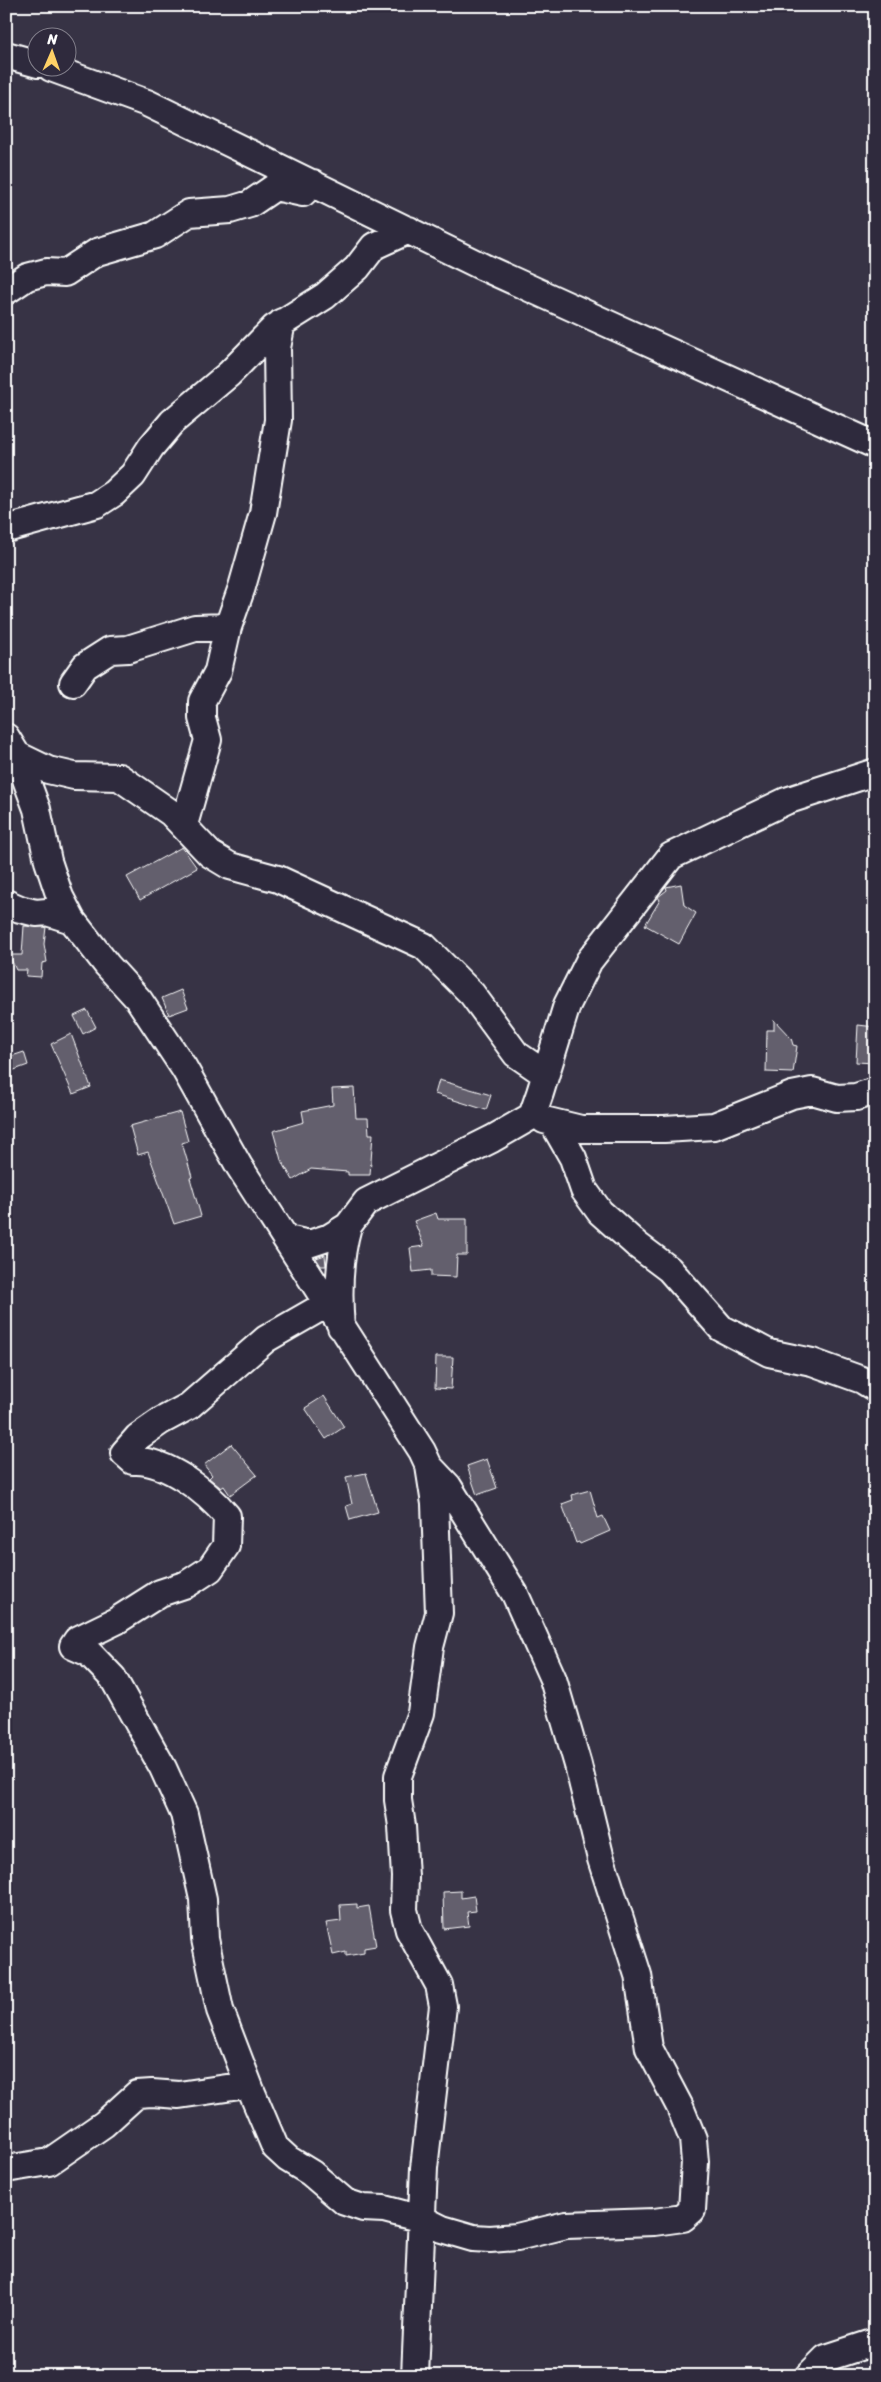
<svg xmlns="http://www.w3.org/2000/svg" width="881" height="2382" viewBox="0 0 881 2382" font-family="Sriracha,sans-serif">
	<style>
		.building { fill: #635f6d; stroke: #fff }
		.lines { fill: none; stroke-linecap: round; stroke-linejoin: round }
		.minor-casing { stroke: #fff; stroke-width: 30 }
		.minor { stroke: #2f2a3d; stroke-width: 26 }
	</style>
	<rect width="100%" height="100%" fill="#373345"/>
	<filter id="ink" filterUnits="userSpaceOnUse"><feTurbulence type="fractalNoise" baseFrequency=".02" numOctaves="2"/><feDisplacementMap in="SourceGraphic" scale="10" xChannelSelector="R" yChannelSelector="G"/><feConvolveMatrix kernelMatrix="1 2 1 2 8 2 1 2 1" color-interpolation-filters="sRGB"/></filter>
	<g filter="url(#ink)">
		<path class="building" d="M182 847 197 868 140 900 127 877Z
			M681 884 684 905 696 913 679 944 645 925 660 900 658 897 667 890 666 887Z
			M24 926 46 927 44 944 47 962 42 963 41 977 26 976 27 970H16L9 955H22Z
			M181 990 188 1008 169 1015 162 998Z
			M87 1010 96 1027 83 1034 74 1016Z
			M774 1020 791 1038 793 1045 797 1046 793 1073 766 1072 767 1030H774Z
			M858 1025 875 1027V1063L856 1062Z
			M71 1034 91 1087 73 1094 51 1044Z
			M24 1052 28 1065 6 1073V1058Z
			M439 1080 491 1095 486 1110 435 1094Z
			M354 1088 356 1118H368L369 1134H373L370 1175H348V1172L311 1169 293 1180 281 1160 273 1131 304 1122 302 1111 333 1105 332 1089Z
			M180 1112 188 1141 182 1143 192 1177 190 1178 201 1216 174 1224 148 1152 138 1155 130 1126Z
			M436 1213 438 1219H467V1255H457L456 1277 431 1276V1270L413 1272 410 1248 424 1246 414 1221Z
			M325 1255 326 1266H321L316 1258Z
			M436 1357H453L451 1389 435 1388Z
			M324 1396 344 1427 326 1439 305 1408Z
			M231 1444 257 1475 230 1495 224 1486 221 1488 209 1478 212 1475 204 1465Z
			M487 1459 497 1488 477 1495 467 1466Z
			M366 1473 378 1512 350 1520 346 1506 352 1504 346 1477Z
			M590 1490 598 1518 603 1516 610 1531 580 1544 579 1542 576 1543 562 1504 573 1500 572 1495Z
			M461 1891V1898L474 1896 476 1911 467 1912 469 1926 444 1929 443 1892Z
			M357 1904V1908L369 1906 376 1946 364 1948V1953L346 1956V1952L333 1955 326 1923 341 1921 340 1905Z"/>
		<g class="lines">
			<defs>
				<path id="minor" d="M6 55 38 64
					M51 68 147 103 483 267 875 445
					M6 291 27 277 46 272 65 273 97 252 155 235 189 213 230 210 250 204 275 187 303 193 313 183
					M6 529 97 504 114 493 133 475 151 447 172 422 229 374 274 328 325 296 357 268 374 246 409 230
					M73 683 85 666 110 650 128 649 195 628 228 627
					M6 737 17 755 37 809 48 861 60 897 72 920 107 965 139 1000 184 1068 239 1166 422 1451 429 1466 435 1504 439 1613 430 1647 421 1713 398 1776V1800L402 1826 405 1877 404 1910 409 1930 439 1985 443 2006 424 2168 415 2376
					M17 755 48 770 74 776 119 777 171 813 210 854 230 866 278 879 424 946 472 994 516 1054 545 1074
					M184 825 208 740 202 718V701L218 671 228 627 242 587 263 513 278 420 277 348 282 322
					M6 903 20 909 36 913 47 912 72 920
					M544 1120 581 1129H664L714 1126 792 1095 812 1091 837 1098 856 1097 875 1091
					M553 1123 573 1158 584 1190 600 1212 637 1245 669 1269 721 1328 769 1353 812 1362 862 1380 875 1388
					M287 1239 309 1244 330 1237 348 1226 366 1202 492 1139 532 1116 540 1093 567 1005 589 961 671 856 786 801 875 772
					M341 1327C338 1293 339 1258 348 1226
					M250 2088 220 2010 205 1939 203 1899 184 1814 163 1768 113 1678 89 1653 73 1646 77 1640 116 1621 160 1593 187 1584 210 1569 226 1546 227 1516C207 1492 166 1459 133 1461L124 1453 138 1437 161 1421 189 1406 266 1339 327 1304
					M6 2169 49 2162 104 2124 137 2094 152 2093 179 2095 240 2086 250 2088 275 2147 288 2159 311 2173 345 2202 363 2208 384 2209 422 2219 442 2229 473 2238 490 2239 517 2237 566 2225 654 2222 683 2218 692 2210 695 2162 693 2139 680 2107 649 2048 638 1975 601 1859 578 1765 553 1679 515 1594 448 1486 429 1466
					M808 2376 826 2358 875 2342"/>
			</defs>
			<use href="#minor" class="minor-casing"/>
			<use href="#minor" class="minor"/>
		</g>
	</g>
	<rect width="881" height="2382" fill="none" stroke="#2f2a3d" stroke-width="25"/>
	<rect x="12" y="12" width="856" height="2357" fill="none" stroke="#fff" stroke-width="2" filter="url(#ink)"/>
	<g transform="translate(52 52) rotate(2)"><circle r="24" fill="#2f2a3d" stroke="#827f8b"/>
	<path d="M0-4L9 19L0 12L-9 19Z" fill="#ffd166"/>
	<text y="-8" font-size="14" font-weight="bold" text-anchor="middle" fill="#ffffff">N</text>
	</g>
</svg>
